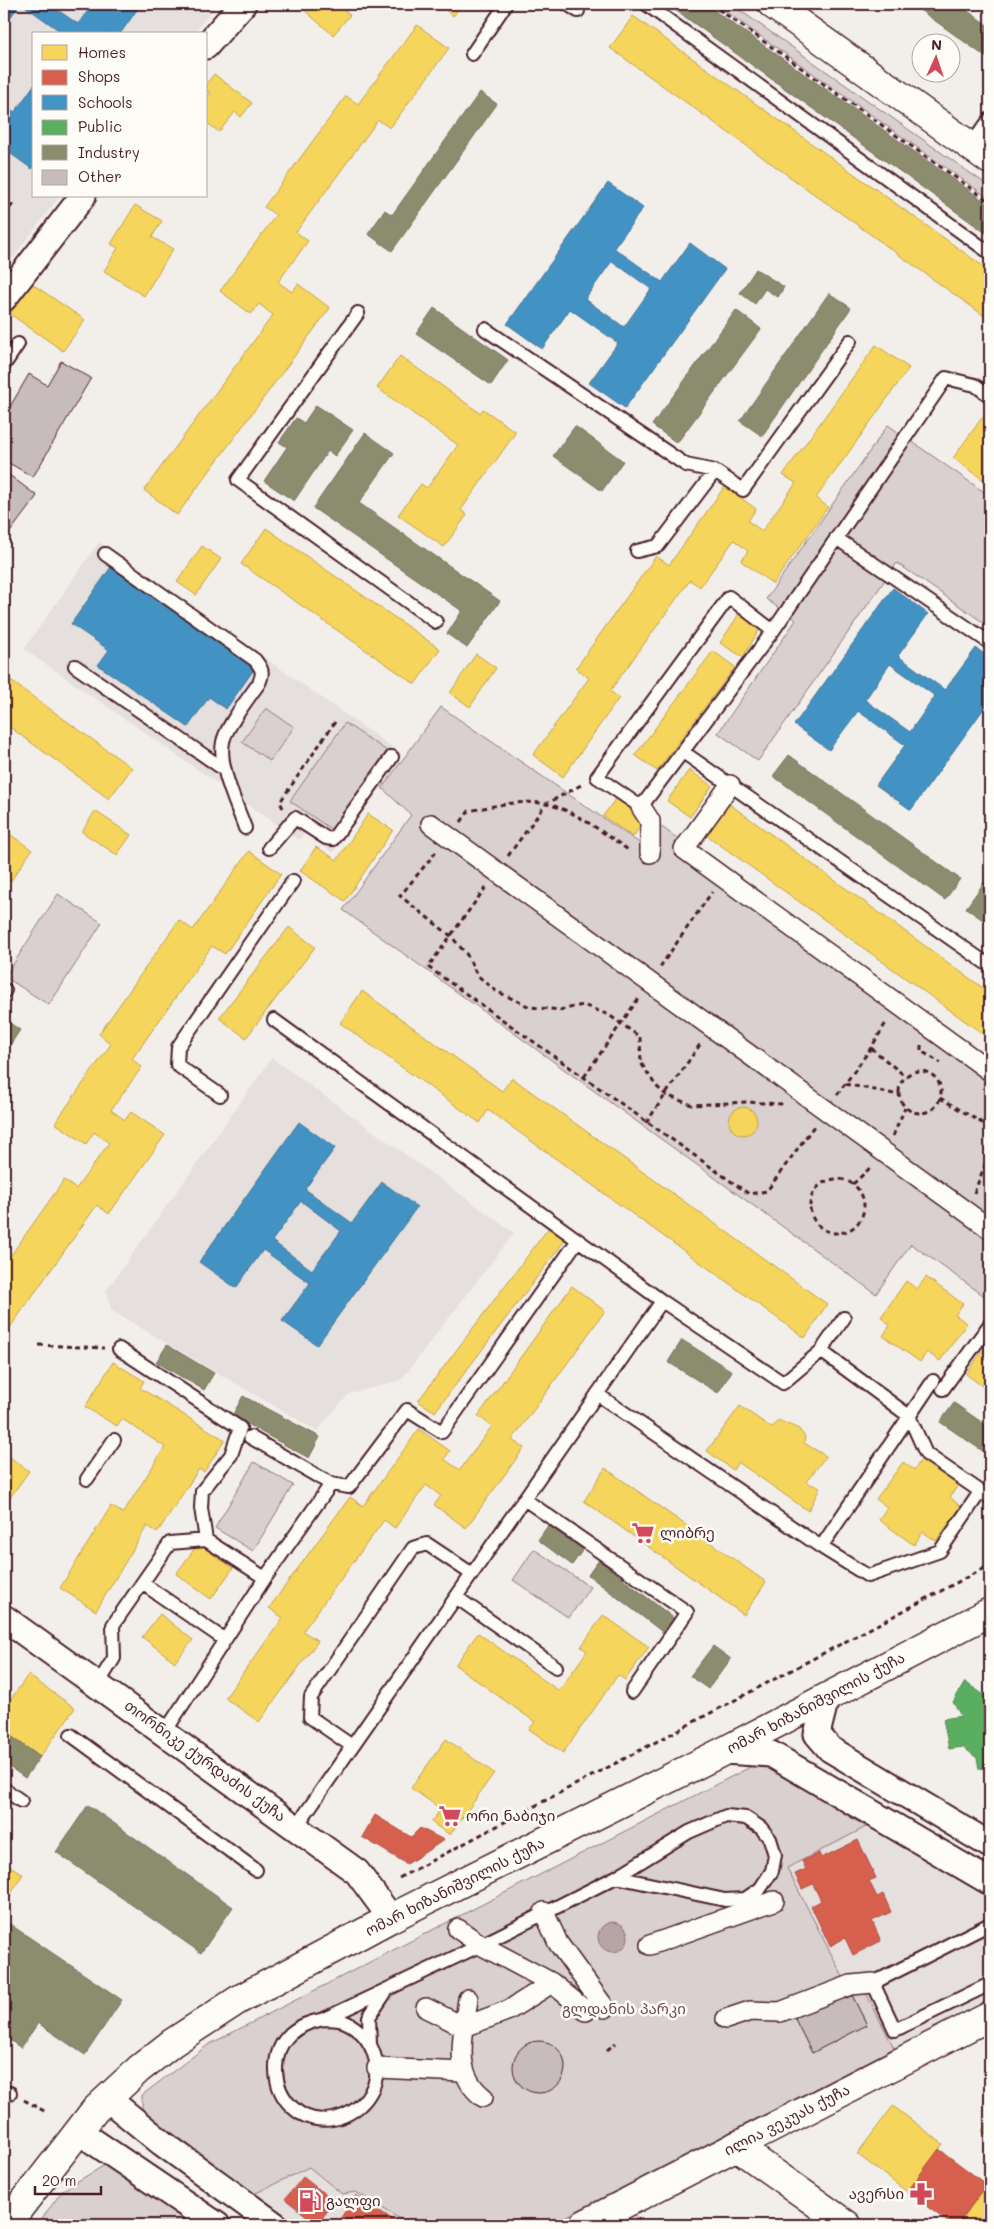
<svg xmlns="http://www.w3.org/2000/svg" width="994" height="2229" viewBox="0 0 994 2229" font-family="Mali,'Noto Sans Georgian',sans-serif">
	<style>
		.built { fill: #e5dfdd }
		.green { fill: #d9d0cf; stroke: #92787d }
		.water { fill: #b7a5a6; stroke: #8b6f75 }
		.homes { fill: #f6d55c; stroke: #c29e4d }
		.shops { fill: #d6604d; stroke: #ac4c43 }
		.schools { fill: #4393c3; stroke: #457095; fill-rule: evenodd }
		.public { fill: #5aae61; stroke: #558351 }
		.industry { fill: #8c8c6e; stroke: #786b5a }
		.building { fill: #c8bbbb; stroke: #4a1f2b }
		.lines { fill: none; stroke-linecap: round; stroke-linejoin: round }
		.service-casing { stroke: #4a1f2b; stroke-width: 16 }
		.pedestrian-casing { stroke: #4a1f2b; stroke-width: 22 }
		.minor-casing { stroke: #4a1f2b; stroke-width: 29 }
		.tertiary-casing { stroke: #4a1f2b; stroke-width: 31 }
		.primary-casing { stroke: #4a1f2b; stroke-width: 31 }
		.path { stroke: #4a1f2b; stroke-width: 3; stroke-dasharray: 5 4; stroke-linecap: butt }
		.service { stroke: #fdfcf7; stroke-width: 12 }
		.pedestrian { stroke: #fdfcf7; stroke-width: 19 }
		.minor { stroke: #fdfcf7; stroke-width: 25 }
		.tertiary { stroke: #fdfcf7; stroke-width: 28 }
		.primary { stroke: #fdfcf7; stroke-width: 28 }
		.labels { text-anchor: middle; stroke-width: 5; stroke-linejoin: round; paint-order: stroke }
		.poi-label { font-size: 15px; fill: #4a1f2b; stroke: #fdfcf7; text-anchor: start }
		.street-label { font-size: 15px; fill: #4a1f2b; stroke: #fdfcf7 }
		.park-label { font-size: 15px; fill: #6e4b54; stroke: #fdfcf7 }
	</style>
	<rect width="100%" height="100%" fill="#f2efeb"/>
	<filter id="ink" filterUnits="userSpaceOnUse"><feTurbulence type="fractalNoise" baseFrequency=".02" numOctaves="2"/><feDisplacementMap in="SourceGraphic" scale="10" xChannelSelector="R" yChannelSelector="G"/><feConvolveMatrix kernelMatrix="1 2 1 2 8 2 1 2 1" color-interpolation-filters="sRGB"/></filter>
	<g filter="url(#ink)">
		<path class="built" d="M4 4H218L193 34H34V196H60L4 269Z
			M99 542 402 754 333 853 304 833 299 840 24 649Z
			M272 1058 514 1233 401 1380 349 1394 317 1431 112 1311 106 1291Z
			M874 1822 990 1894V1998L894 2048 858 1977 846 1983 787 1867Z
			M309 2167 342 2194 356 2192 410 2225H296L254 2194Z"/>
		<path class="green" d="M715 4H731L990 187V199Z
			M888 425 990 496V627L897 563 758 761 718 733 796 620 766 599Z
			M441 707 641 844 656 823 990 1060V1300L911 1244 876 1294 343 910 411 815 382 788Z
			M266 708 294 727 270 761 242 742Z
			M345 723 387 751 332 830 290 801Z
			M58 894 102 923 49 1005 5 977Z
			M254 1462 293 1485 253 1551 215 1528Z
			M534 1549 590 1587 569 1618 513 1580Z
			M754 1765 774 1769 866 1827 787 1868 846 1983 858 1977 894 2048 549 2225H410L356 2192 342 2194 309 2167 254 2194 142 2114V2095L208 2045Z
			M108 2163 204 2225H37L63 2190Z"/>
		<path class="water" d="M598 1937a15 15 0 1 1 30 0a15 15 0 1 1-30 0Z"/>
		<path class="homes" d="M297 4H337L350 15 333 35Z
			M438 4H463L453 16Z
			M979 4H990V12Z
			M633 16 990 271V320L610 48Z
			M417 25 449 48 390 128 378 120 296 232 308 241 278 282 292 292 298 284 330 308 177 515 144 490 273 315 259 304 251 314 220 291 276 215 264 207 346 96 358 104Z
			M214 74 252 103 241 117 235 112 219 132 206 122V98L211 93 206 90V84Z
			M135 205 162 221 152 237 173 249 144 296 104 271 118 248 111 244Z
			M31 283 85 320 63 351 10 314Z
			M876 345 909 368 816 498 828 507 773 584 741 561 748 551 734 540 700 587 690 580 610 691 619 698 563 777 533 755 589 678 576 668 656 556 669 565 725 486 756 509 748 521 762 531 796 483 783 475Z
			M400 356 480 413 483 409 516 432 461 510 467 515 444 547 398 515 421 484 427 488 458 445 377 388Z
			M984 415 990 420V474L985 481 953 458Z
			M266 528 440 649 415 684 241 564Z
			M202 546 221 559 196 595 177 582Z
			M739 614 761 627 743 657 720 643Z
			M713 651 735 667 657 771 635 755Z
			M476 654 496 668 470 707 450 693Z
			M4 676 132 768 109 799 4 723Z
			M689 770 712 786 690 817 667 801Z
			M616 798 646 818 633 837 603 816Z
			M728 803 990 993V1039L705 834Z
			M95 811 131 835 117 855 82 832Z
			M368 814 393 830 345 901 300 871 316 847 337 860Z
			M4 830 32 850 10 882 4 877Z
			M249 851 281 874 225 954 212 946 132 1059 142 1067 111 1110 125 1120 131 1112 165 1135 109 1214 97 1205 4 1336V1265L64 1180 76 1189 109 1143 94 1132 86 1144 55 1123 111 1044 99 1034 179 920 193 930Z
			M289 927 315 947 246 1038 219 1018Z
			M362 991 502 1091 512 1078 827 1304 805 1338 488 1110 480 1123 340 1023Z
			M729 1121a14 14 0 1 1 28 0a14 14 0 1 1-28 0Z
			M550 1226 566 1239 435 1412 418 1401Z
			M926 1277 963 1304 955 1315 967 1323 940 1361 927 1352 920 1362 883 1336 890 1325 881 1317 906 1281 917 1289Z
			M572 1286 605 1311 512 1440 524 1448 466 1528 434 1505 441 1496 426 1485 395 1528 384 1520 303 1631 318 1641 259 1722 225 1698 283 1618 269 1608 350 1497 363 1506 419 1429 450 1451 444 1459 460 1470 492 1426 478 1416Z
			M990 1340V1392L966 1374Z
			M113 1362 144 1381 140 1388 225 1440 204 1472 199 1469 157 1533 147 1526 96 1611 60 1588 111 1506 123 1513 165 1447 122 1419 117 1426 85 1407Z
			M740 1406 772 1428 778 1420 799 1429 805 1437 804 1443 826 1456 806 1482 820 1488 808 1511 738 1462 733 1470 707 1451Z
			M4 1453 29 1471 7 1502 4 1500Z
			M922 1459 958 1485 950 1497 961 1507 936 1541 923 1532 914 1545 879 1520 887 1507 876 1499 903 1462 914 1470Z
			M605 1468 766 1582 744 1615 584 1501Z
			M198 1544 233 1568 211 1599 176 1574Z
			M160 1614 193 1640 175 1662 142 1637Z
			M603 1615 649 1647 625 1680 618 1675 563 1753 529 1729 535 1722 455 1665 478 1633 559 1691 587 1651 581 1647Z
			M28 1675 75 1708 40 1757 4 1731V1709Z
			M446 1739 494 1773 450 1835 431 1822 441 1809 411 1788Z
			M7 1864 23 1874 6 1902 4 1901V1869Z
			M893 2106 943 2144 907 2192 857 2154Z
			M990 2119V2137L982 2131Z
			M987 2185 990 2187V2211L985 2218 990 2223V2225H957Z"/>
		<path class="shops" d="M375 1815 411 1837 420 1828 444 1840 407 1864 362 1837Z
			M858 1840 876 1878 869 1881 877 1897 883 1894 891 1912 872 1921 881 1941 853 1955 845 1938 830 1946 811 1906 821 1901 813 1884 802 1889 795 1874 806 1869 802 1861 819 1853 821 1858Z
			M939 2149 987 2185 957 2225H952L907 2192Z
			M303 2177 335 2202 317 2224 285 2199Z
			M356 2195 401 2225H350L340 2219Z"/>
		<path class="schools" d="M4 4H20L4 26Z
			M22 4H49L78 24 93 4H141L120 34H64Z
			M34 85V166L32 169 4 149V108L5 106 15 112Z
			M608 183 643 208 614 248 662 282 690 243 725 269 625 408 589 383 618 343 570 309 542 349 507 324ZM612 261 651 289 624 327 585 299Z
			M111 567 255 668 226 709 209 697 188 727 98 665 109 650 71 624Z
			M893 588 928 614 898 656 945 690 976 648 990 658V700L911 810 876 785 905 745 858 711 829 750 794 725ZM890 664 935 696 910 732 865 700Z
			M299 1122 335 1148 305 1189 352 1223 382 1182 417 1207 317 1345 282 1321 310 1283 263 1250 236 1288 199 1262ZM301 1201 341 1231 312 1270 272 1241Z"/>
		<path class="public" d="M965 1682 990 1699V1767L979 1769 977 1758 963 1747 949 1749 943 1719 961 1716 953 1702Z"/>
		<path class="industry" d="M667 4H705L990 205V236Z
			M924 4H958L990 27V60L920 10Z
			M480 92 497 104 392 251 368 234 385 210 392 215Z
			M756 269 784 287 778 297 765 289 755 304 740 293Z
			M829 293 851 308 762 436 740 421Z
			M434 308 508 360 491 385 416 334Z
			M736 310 761 329 677 443 652 425Z
			M316 405 353 430 335 456 328 451 294 501 264 481 287 447 279 442 296 418 304 423Z
			M575 426 623 461 602 491 553 456Z
			M365 433 394 453 359 503 500 601 467 648 447 634 462 611 313 508Z
			M789 755 960 879 945 900 773 776Z
			M990 844V854L985 851Z
			M990 874V925L966 908Z
			M4 1019 20 1030 5 1053 4 1052Z
			M682 1340 732 1371 718 1393 668 1362Z
			M167 1345 214 1373 204 1390 156 1362Z
			M243 1396 320 1437 309 1458 232 1416Z
			M954 1403 990 1428V1456L940 1422Z
			M549 1524 584 1548 572 1565 538 1540Z
			M599 1560 676 1620 665 1634 588 1575Z
			M713 1646 731 1659 708 1689 690 1676Z
			M4 1731 40 1757 25 1778 4 1763Z
			M88 1805 233 1907 201 1953 56 1852Z
			M8 1923 122 2000 85 2055 38 2023 21 2048 4 2036V2015L11 2005 4 2000V1930Z"/>
		<path class="building" d="M61 361 91 378 33 477 4 460V417L29 374 47 385Z
			M4 471 37 496 4 540Z
			M849 1989 867 2025 812 2053 794 2017Z
			M513 2067a26 26 0 1 1 52 0a26 26 0 1 1-52 0Z"/>
		<g class="lines">
			<defs>
				<path id="service" d="M567 4 578 11
					M646 4 990 253
					M472 54 506 4
					M970 146 990 119
					M358 313 238 480 436 622
					M485 329 686 465 715 471
					M4 365 18 344
					M836 538 990 643
					M637 551 658 546 715 471 743 490 850 341
					M105 554 255 660C262 669 264 672 259 683 250 696 225 728 223 742 218 767 237 805 245 828
					M773 631 729 597 597 777 641 807 773 631 946 378 975 385 990 396
					M75 666 225 770
					M683 752 990 966
					M269 848 295 818 326 838 333 839 392 757
					M4 992 5 990
					M274 1020 662 1301 783 1383 821 1351 844 1318
					M220 1095 177 1065 178 1047 293 881
					M119 1349 240 1428 231 1455 202 1491 201 1508 206 1540 265 1578
					M821 1351 909 1416 926 1454 990 1498
					M943 1389 990 1324
					M597 1394 821 1547 933 1381
					M250 1437 331 1484
					M87 1479 114 1440
					M524 1499 687 1612 632 1692
					M821 1547 868 1576 940 1551 980 1492
					M142 1583 225 1640
					M456 1597 556 1667
					M98 1684 114 1658 113 1625 170 1543 206 1540
					M165 1732 265 1578 331 1484 349 1487 407 1410 442 1432 578 1240
					M71 1735 256 1870
					M352 1746 310 1717 311 1697 413 1548 427 1544 472 1574
					M4 1789 21 1801
					M296 1827 662 1301
					M990 1924 873 1983 895 2030 990 1984
					M324 2019C330 2019 337 2019 343 2021 371 2032 386 2067 370 2093 354 2120 316 2130 292 2107 272 2088 270 2053 290 2034 300 2025 311 2022 324 2019L481 1945 616 1877 689 1832 726 1816 746 1818 761 1828 770 1839 775 1855 772 1871 760 1889 745 1899 725 1900 616 1877
					M370 2044 369 2017 387 1990
					M4 2093H10"/>
				<path id="pedestrian" d="M730 785 684 849 990 1071
					M641 807 650 821V853
					M431 824 990 1229
					M544 1912 558 1943 605 2008
					M458 1929 481 1945 552 1983 586 2011
					M650 1945 774 1901
					M468 1999C464 2033 451 2073 483 2097
					M426 2008 464 2027 509 2010 552 1983
					M726 2019 750 2011 780 2012 851 1985 873 1983
					M377 2068 463 2072"/>
				<path id="minor" d="M206 46 243 4
					M4 298 83 196
					M4 1618 357 1872 391 1918
					M826 1698 817 1734 830 1749 990 1845
					M724 1751 771 1754 990 1882
					M108 2099 162 2143 275 2225
					M78 2131 217 2225"/>
				<path id="tertiary" d="M772 4 990 160
					M736 2146 847 2225"/>
				<path id="primary" d="M6 2225 95 2110 139 2069 172 2043 238 2000 391 1918 724 1751 990 1612
					M583 2225 990 2016"/>
			</defs>
			<use href="#service" class="service-casing"/>
			<use href="#pedestrian" class="pedestrian-casing"/>
			<use href="#minor" class="minor-casing"/>
			<use href="#tertiary" class="tertiary-casing"/>
			<use href="#primary" class="primary-casing"/>
			<path class="path" d="M711 4 990 202
				M4 199 12 205 4 216
				M283 808 280 802 335 722
				M461 822 469 811C494 806 521 799 546 804 574 809 607 836 630 851
				M436 852 400 896 451 936 467 955 477 975 496 991 530 1007 560 1010 583 1005 609 1015 640 1037 641 1063 656 1086 666 1095 692 1105 746 1102 783 1104
				M508 856 546 804 583 784
				M486 887 428 967 749 1194 767 1191 814 1126
				M660 967 712 892
				M921 1045V1051L941 1063
				M871 1048 906 1077
				M899 1092a21 21 0 1 1 42 0a21 21 0 1 1-42 0Z
				M584 1077 638 999
				M845 1084 899 1095
				M837 1095 871 1048 887 1021
				M940 1098 984 1124 990 1135
				M646 1123 701 1043
				M893 1136 905 1108
				M810 1206a27 27 0 1 1 54 0a27 27 0 1 1-54 0Z
				M853 1184 871 1167
				M974 1193 990 1152
				M39 1345 104 1348
				M399 1878 990 1565
				M607 2050 616 2043
				M24 2100 46 2112"/>
			<use href="#service" class="service"/>
			<use href="#pedestrian" class="pedestrian"/>
			<use href="#minor" class="minor"/>
			<use href="#tertiary" class="tertiary"/>
			<use href="#primary" class="primary"/>
		</g>
	</g>
	<defs>
		<symbol id="supermarket-bare" viewBox="-9 -9 18 18"><path d="M-6-5.5h2.5l.6 2H6L4.5 2H-2.5L-4.4-4H-6ZM-1.5 3.2a1.3 1.3 0 1 0 .1 0ZM3 3.2a1.3 1.3 0 1 0 .1 0Z" fill="#d1495b" stroke="#fdfcf7" stroke-width="2.5" paint-order="stroke"/></symbol>
		<symbol id="pharmacy-bare" viewBox="-9 -9 18 18"><path d="M-2-6h4v4h4v4h-4v4h-4v-4h-4v-4h4Z" fill="#d1495b" stroke="#fdfcf7" stroke-width="2.5" paint-order="stroke"/></symbol>
		<symbol id="fuel-bare" viewBox="-9 -9 18 18"><path d="M-5.5-6h7V0h2V4h1.3V-2.5L3-4.5l.8-.8L6-3V5H2.5V1h-1V6h-7ZM-4.2-4.7v3.2H.2V-4.7Z" fill="#d1495b" stroke="#fdfcf7" stroke-width="2.5" paint-order="stroke"/></symbol>
	</defs>
	<g fill-rule="evenodd">
		<use href="#supermarket-bare" x="627" y="1517" width="32" height="32"/>
		<use href="#supermarket-bare" x="434" y="1800" width="32" height="32"/>
		<use href="#pharmacy-bare" x="905" y="2178" width="32" height="32"/>
		<use href="#fuel-bare" x="294" y="2185" width="32" height="32"/>
	</g>
	<g class="labels">
		<g class="poi-label">
			<text x="660" y="1538">ლიბრე</text>
			<text x="466" y="1821">ორი ნაბიჯი</text>
			<text x="904" y="2199" text-anchor="end">ავერსი</text>
			<text x="326" y="2206">გალფი</text>
		</g>
		<g class="street-label">
			<text transform="translate(816 1703) rotate(-28)" y="5">ომარ ხიზანიშვილის ქუჩა</text>
			<text transform="translate(205 1761) rotate(36)" y="5">თორნიკე ქურდაძის ქუჩა</text>
			<text transform="translate(455 1887) rotate(-27)" y="5">ომარ ხიზანიშვილის ქუჩა</text>
			<text transform="translate(787 2120) rotate(-27)" y="5">ილია ვეკუას ქუჩა</text>
		</g>
		<g class="park-label">
			<text x="624" y="2014">გლდანის პარკი</text>
		</g>
	</g>
	<rect width="994" height="2229" fill="none" stroke="#fdfcf7" stroke-width="20"/>
	<rect x="10" y="10" width="974" height="2209" fill="none" stroke="#4a1f2b" stroke-width="2" filter="url(#ink)"/>
	<rect x="32" y="32" width="175" height="165" fill="#fdfcf7" stroke="#b5a4a5"/>
	<rect x="42" y="45" width="25" height="15" fill="#f6d55c" stroke="#b5a4a5"/>
	<text x="78" y="58" font-size="15" fill="#4a1f2b">Homes</text>
	<rect x="42" y="70" width="25" height="15" fill="#d6604d" stroke="#b5a4a5"/>
	<text x="78" y="82" font-size="15" fill="#4a1f2b">Shops</text>
	<rect x="42" y="95" width="25" height="15" fill="#4393c3" stroke="#b5a4a5"/>
	<text x="78" y="108" font-size="15" fill="#4a1f2b">Schools</text>
	<rect x="42" y="120" width="25" height="15" fill="#5aae61" stroke="#b5a4a5"/>
	<text x="78" y="132" font-size="15" fill="#4a1f2b">Public</text>
	<rect x="42" y="145" width="25" height="15" fill="#8c8c6e" stroke="#b5a4a5"/>
	<text x="78" y="158" font-size="15" fill="#4a1f2b">Industry</text>
	<rect x="42" y="170" width="25" height="15" fill="#c8bbbb" stroke="#b5a4a5"/>
	<text x="78" y="182" font-size="15" fill="#4a1f2b">Other</text>
	<g transform="translate(936 58) rotate(3)"><circle r="24" fill="#fdfcf7" stroke="#b5a4a5"/>
	<path d="M0-4L9 19L0 12L-9 19Z" fill="#d1495b"/>
	<text y="-8" font-size="14" font-weight="bold" text-anchor="middle" fill="#4a1f2b">N</text>
	</g>
	<path d="M35 2186v8h66v-8" fill="none" stroke="#4a1f2b" stroke-width="2.5"/>
	<text x="42" y="2186" font-size="15" fill="#4a1f2b" stroke="#fdfcf7" stroke-width="4" paint-order="stroke">20 m</text>
</svg>
